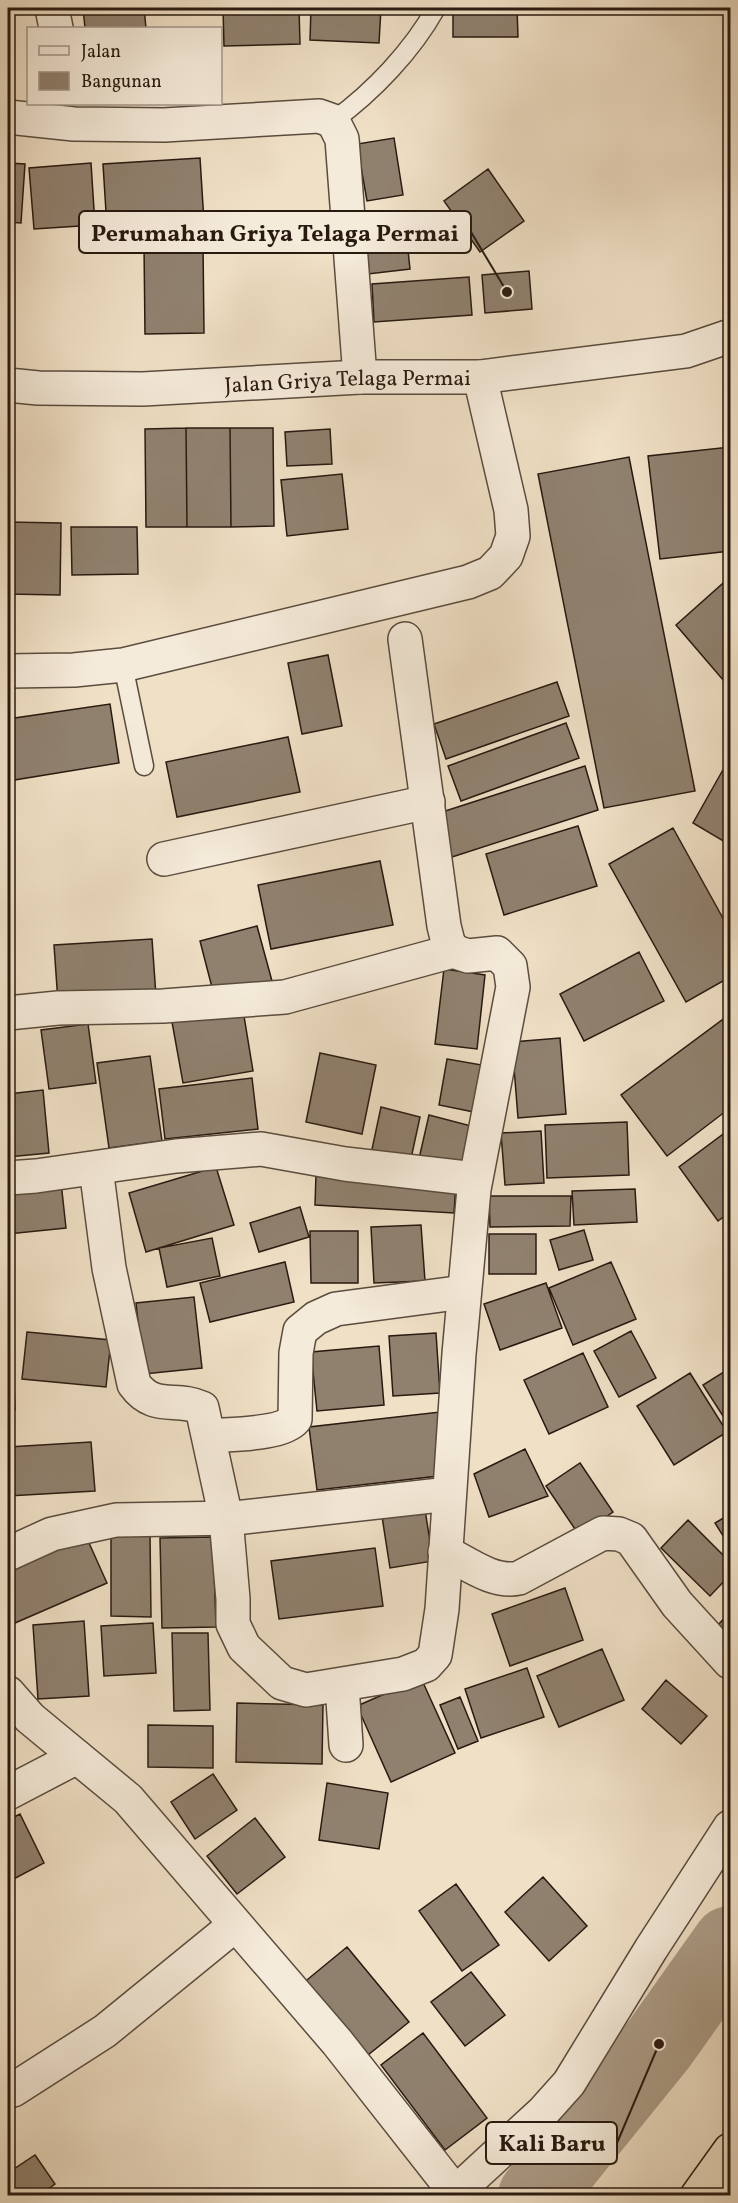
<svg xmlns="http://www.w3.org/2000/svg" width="738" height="2203" viewBox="0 0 738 2203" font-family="Vollkorn,serif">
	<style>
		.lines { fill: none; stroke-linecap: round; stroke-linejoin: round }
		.river { stroke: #ac9d88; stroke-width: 76 }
		.building { fill: #90816f; stroke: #281a11; stroke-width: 1.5 }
		.service-casing { stroke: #5a4c3e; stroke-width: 21 }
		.minor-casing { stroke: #5a4c3e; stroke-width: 36 }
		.trunk-casing { stroke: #281a11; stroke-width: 36 }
		.service { stroke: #f5ebda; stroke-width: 18 }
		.minor { stroke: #f5ebda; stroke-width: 33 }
		.trunk { stroke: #f0e0c6; stroke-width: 33 }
		.labels { text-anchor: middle; stroke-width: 6; stroke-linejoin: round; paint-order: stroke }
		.street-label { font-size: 22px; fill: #281a11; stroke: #f5ebda }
		.leader { fill: none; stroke: #281a11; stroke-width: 2 }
		.callout-dot { fill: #281a11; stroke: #f5ebda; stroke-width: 2 }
		.callout { fill: #f5ebda; stroke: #281a11; stroke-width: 2 }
		.callout-label { font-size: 24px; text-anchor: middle; font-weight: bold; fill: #281a11 }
	</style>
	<rect width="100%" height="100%" fill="#f0e0c6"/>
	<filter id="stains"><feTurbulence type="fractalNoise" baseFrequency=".00333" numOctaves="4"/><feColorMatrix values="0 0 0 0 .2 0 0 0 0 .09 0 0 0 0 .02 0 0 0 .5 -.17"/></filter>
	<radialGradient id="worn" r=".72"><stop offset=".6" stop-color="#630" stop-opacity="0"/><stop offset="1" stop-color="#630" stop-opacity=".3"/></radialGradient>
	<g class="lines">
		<path class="river" d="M536 2196 659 2044 730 1944"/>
	</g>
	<path class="building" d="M83 8H144L146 28H85Z
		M223 8H299L300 44 224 46Z
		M311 8H381L379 43 310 40Z
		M453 8H517L518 37H453Z
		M394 138 403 195 367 201 357 144Z
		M200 158 204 222 107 228 103 164Z
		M8 163 25 164 21 223 8 222Z
		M91 163 95 225 34 229 29 168Z
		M488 169 524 221 480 252 444 201Z
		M404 212 410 269 368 274 362 216Z
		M203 244 204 333 145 334 144 245Z
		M529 271 532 309 485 313 482 275Z
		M469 277 472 315 374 322 372 284Z
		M186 428 187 527H146L145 429Z
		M186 428H230L231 527H187Z
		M230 428H273L274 526 231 527Z
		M330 429 332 464 287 466 285 432Z
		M730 447V551L660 559 648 456Z
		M629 457 695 791 604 808 538 474Z
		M342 474 348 529 287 536 281 480Z
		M8 522 61 523 60 595 8 594Z
		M71 527H137L138 574 72 575Z
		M730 577V688L676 625Z
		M328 655 342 726 302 734 288 663Z
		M557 682 569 716 446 759 434 724Z
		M110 704 119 763 8 781V719Z
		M566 723 579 758 461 801 448 766Z
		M288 737 300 792 177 817 166 762Z
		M585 766 598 810 452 857 439 813Z
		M724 768 730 772V845L693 823Z
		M578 826 597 886 504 915 486 854Z
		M673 828 730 931V977L686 1002 609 864Z
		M380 861 393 925 271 949 258 885Z
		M257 926 272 981 214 995 200 941Z
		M152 939 156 996 58 1002 54 945Z
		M639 952 664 1001 584 1041 560 994Z
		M444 969 485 975 477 1049 435 1044Z
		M243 1010 253 1071 183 1083 172 1022Z
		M730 1014V1108L667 1156 621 1095Z
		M88 1024 96 1083 49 1089 41 1030Z
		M560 1038 566 1114 518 1118 512 1042Z
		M320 1053 376 1065 362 1134 306 1122Z
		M150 1056 162 1141 109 1148 97 1063Z
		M447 1059 482 1065 474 1112 439 1105Z
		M252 1078 258 1129 165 1139 159 1089Z
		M43 1090 49 1153 8 1157V1094Z
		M381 1107 420 1117 410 1163 371 1154Z
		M429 1115 475 1127 463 1175 418 1163Z
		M627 1122 629 1175 547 1178 545 1125Z
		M730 1129V1212L718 1221 679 1167Z
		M541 1131 544 1183 505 1185 501 1133Z
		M216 1167 234 1225 146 1252 129 1193Z
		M316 1174 456 1182 454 1213 315 1205Z
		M61 1182 66 1228 8 1234V1188Z
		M635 1189 637 1222 574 1225 572 1191Z
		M489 1196H571L570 1226 490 1227Z
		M300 1207 309 1237 259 1252 250 1223Z
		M421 1225 425 1281 374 1283 371 1227Z
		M584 1230 593 1260 559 1270 550 1240Z
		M310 1231H358V1283H311Z
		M489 1234H536V1274H489Z
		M212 1238 220 1276 167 1287 159 1248Z
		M285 1262 294 1302 210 1322 200 1283Z
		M611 1262 636 1319 573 1345 549 1288Z
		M546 1283 562 1328 500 1350 484 1304Z
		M194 1297 202 1368 144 1374 136 1303Z
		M631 1331 656 1378 619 1397 594 1351Z
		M27 1332 111 1340 106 1387 22 1379Z
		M436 1333 440 1393 393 1396 389 1336Z
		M379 1346 384 1405 317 1411 311 1352Z
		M8 1350H13L15 1410H8Z
		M583 1353 608 1407 549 1434 524 1380Z
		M730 1368V1427L703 1385Z
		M690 1373 727 1432 674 1465 637 1406Z
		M440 1412 447 1475 317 1490 309 1427Z
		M91 1442 95 1491 8 1496V1447Z
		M525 1449 548 1496 489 1517 474 1474Z
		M580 1463 613 1512 579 1535 546 1486Z
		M424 1503 433 1561 390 1568 381 1510Z
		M730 1514V1547L715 1523Z
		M688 1520 730 1562V1575L710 1596 661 1548Z
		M85 1534 107 1583 8 1626V1567Z
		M111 1535H150L151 1617 111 1616Z
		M213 1537 216 1627 162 1628 160 1538Z
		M375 1548 383 1606 279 1619 271 1561Z
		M565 1588 583 1640 510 1666 492 1614Z
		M730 1612V1637L718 1625Z
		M84 1621 89 1696 38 1699 33 1625Z
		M153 1623 156 1673 104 1676 101 1626Z
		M172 1633H208L210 1710 174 1711Z
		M602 1649 624 1700 559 1727 537 1676Z
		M527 1668 544 1717 481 1738 465 1689Z
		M421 1678 455 1753 391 1782 357 1706Z
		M666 1680 707 1716 681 1744 642 1709Z
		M460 1697 478 1741 458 1749 440 1705Z
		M237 1703 323 1705 322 1764 236 1762Z
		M148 1725 213 1726V1768L148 1767Z
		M213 1774 237 1810 195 1839 171 1802Z
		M327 1783 388 1793 379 1849 319 1840Z
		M20 1814 44 1863 8 1882V1820Z
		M255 1818 285 1857 237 1894 207 1856Z
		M543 1877 587 1926 549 1961 505 1912Z
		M456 1884 499 1945 462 1971 419 1911Z
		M347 1947 409 2022 363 2059 302 1984Z
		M471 1972 505 2015 465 2046 431 2002Z
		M423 2033 487 2118 445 2150 381 2065Z
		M35 2155 55 2184 38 2196H8V2173Z"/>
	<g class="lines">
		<defs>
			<path id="service" d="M333 121C373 92 412 51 436 8
				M123 665 144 766"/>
			<g id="minor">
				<path d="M52 8 56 28"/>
				<path d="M8 117 74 124 164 125 319 116 333 121 342 139 360 377"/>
				<path id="s1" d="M8 385 38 388 143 389 360 377H480L686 351 730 336"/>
				<path d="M405 639 444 926 448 942 453 951"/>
				<path d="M8 671 74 670 123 665 468 582 490 573 506 556 513 536 511 510 480 377"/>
				<path d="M164 859 428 802"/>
				<path d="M8 1013 58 1008 163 1006 285 997 453 951 468 956 497 953 510 966 513 987 474 1189 459 1354 442 1609 435 1655 426 1665 403 1674 306 1690 282 1683 244 1647 233 1624V1599L226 1518 202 1408C176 1396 154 1412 134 1384L109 1268 96 1168"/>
				<path d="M8 1178 36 1176 176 1156 261 1149 345 1164 475 1179"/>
				<path d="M209 1436C229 1434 282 1435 295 1419L296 1353 300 1331 316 1318 336 1309 464 1292"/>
				<path d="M445 1552C467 1563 494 1584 519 1578L603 1533 619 1534 631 1539 677 1604 730 1662"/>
				<path d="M8 1554 52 1534 116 1520 235 1518 449 1494"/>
				<path d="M342 1685 346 1745"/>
				<path d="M8 1693 30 1718 128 1799 337 2042 458 2196"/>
				<path d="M8 1793 77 1757"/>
				<path d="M13 2090 105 2031 235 1925"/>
				<path d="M452 2196 543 2112 569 2083 651 1949 730 1827"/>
			</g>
			<path id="trunk" d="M697 2196 730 2150"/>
		</defs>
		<use href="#service" class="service-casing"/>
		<use href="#minor" class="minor-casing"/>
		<use href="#trunk" class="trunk-casing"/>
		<use href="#service" class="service"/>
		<use href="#minor" class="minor"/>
		<use href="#trunk" class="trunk"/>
	</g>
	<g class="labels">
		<g class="street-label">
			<text dy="8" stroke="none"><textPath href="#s1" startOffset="340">Jalan Griya Telaga Permai</textPath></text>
		</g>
	</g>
	<path class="leader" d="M507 292L471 232M659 2044L617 2143"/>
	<g class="callout-dot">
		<circle cx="507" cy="292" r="6"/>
		<circle cx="659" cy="2044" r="6"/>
	</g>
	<g class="callout">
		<rect x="79" y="211" width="392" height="42" rx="6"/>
		<rect x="486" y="2122" width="131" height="42" rx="6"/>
	</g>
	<g class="callout-label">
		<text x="275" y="241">Perumahan Griya Telaga Permai</text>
		<text x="552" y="2151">Kali Baru</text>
	</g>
	<rect width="738" height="2203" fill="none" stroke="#f0e0c6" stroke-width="30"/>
	<rect x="9" y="9" width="720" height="2185" fill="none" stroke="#281a11" stroke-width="3"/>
	<rect x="15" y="15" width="708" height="2173" fill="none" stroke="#281a11" stroke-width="1.5"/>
	<rect x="27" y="27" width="195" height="78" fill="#f5ebda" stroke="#a3978a" stroke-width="1.5"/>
	<rect x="39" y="46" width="30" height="9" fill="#f5ebda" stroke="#a3978a" stroke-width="1.5"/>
	<text x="81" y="57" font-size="18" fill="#281a11">Jalan</text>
	<rect x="39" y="72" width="30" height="18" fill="#90816f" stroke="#a3978a" stroke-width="1.5"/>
	<text x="81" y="87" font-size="18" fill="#281a11">Bangunan</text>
	<rect width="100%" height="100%" filter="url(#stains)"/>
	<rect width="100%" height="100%" fill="url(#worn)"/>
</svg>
